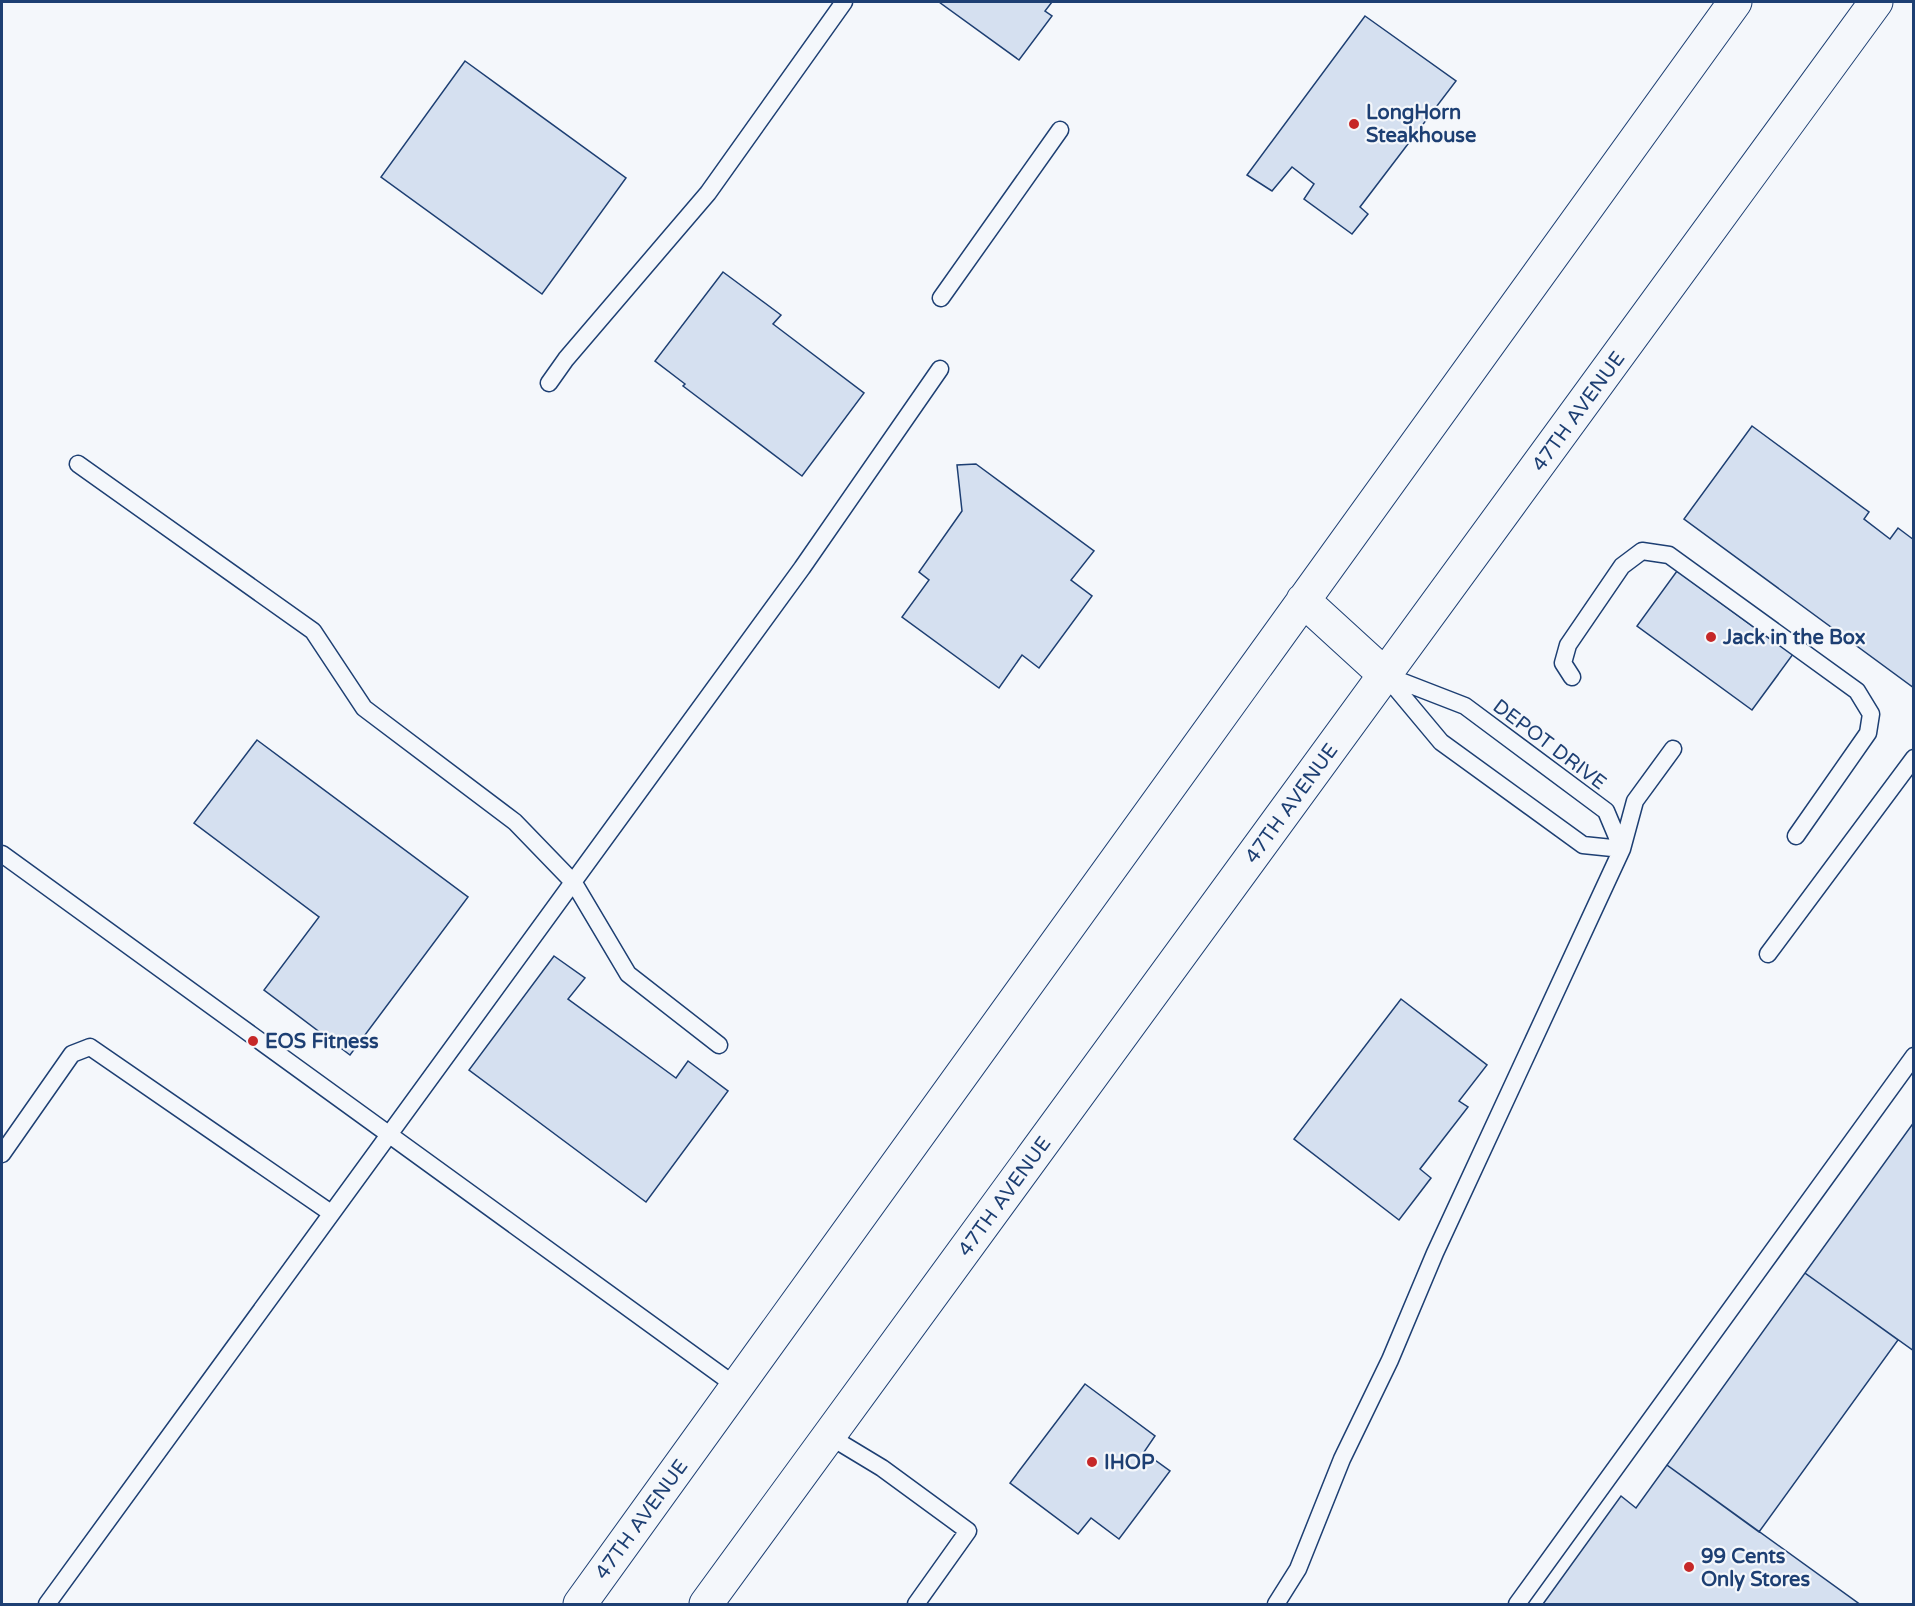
<svg xmlns="http://www.w3.org/2000/svg" width="1915" height="1606" viewBox="0 0 1915 1606" font-family="'Varela Round',sans-serif">
	<style>
		.building { fill: #d5e0f0; stroke: #1d3f73; stroke-width: 1.5 }
		.lines { fill: none; stroke-linecap: round; stroke-linejoin: round }
		.lane-casing { stroke: #1d3f73; stroke-width: 19 }
		.primary-casing { stroke: #1d3f73; stroke-width: 35 }
		.lane { stroke: #f4f7fb; stroke-width: 16 }
		.primary { stroke: #f4f7fb; stroke-width: 33 }
		.poi-dot { fill: #c62828; stroke: #f4f7fb; stroke-width: 2 }
		.labels { text-anchor: middle; stroke-width: 4.5; stroke-linejoin: round; paint-order: stroke }
		.poi-label { font-size: 20px; font-weight: bold; fill: #1d3f73; stroke: #f4f7fb; text-anchor: start }
		.street-label { font-size: 20px; fill: #1d3f73; stroke: #f4f7fb }
	</style>
	<rect width="100%" height="100%" fill="#f4f7fb"/>
	<path class="building" d="M939 2H1052L1045 11 1052 16 1019 60Z
		M1365 16 1456 81 1360 207 1368 214 1352 234 1304 199 1314 184 1292 167 1272 191 1247 175Z
		M465 61 626 178 542 294 381 177Z
		M723 272 781 315 773 324 864 393 802 476 683 386 685 384 655 361Z
		M1752 426 1869 512 1864 519 1890 539 1898 528 1914 540V688L1684 519Z
		M976 464 1094 551 1071 580 1092 596 1039 668 1022 655 999 688 902 617 929 580 919 572 962 511 957 465Z
		M1677 571 1774 642 1781 633 1799 646 1752 710 1637 626Z
		M257 740 468 897 350 1055 264 990 319 917 194 823Z
		M554 956 585 978 568 999 676 1078 688 1061 728 1091 646 1202 469 1070Z
		M1401 999 1487 1065 1459 1101 1468 1107 1420 1169 1431 1178 1399 1220 1294 1139Z
		M1914 1122V1351L1805 1273Z
		M1805 1273 1898 1340 1759 1532 1667 1465Z
		M1085 1384 1155 1436 1144 1452 1170 1471 1119 1539 1091 1518 1078 1534 1010 1483Z
		M1667 1465 1858 1603 1856 1604H1543L1621 1496 1636 1508Z"/>
	<g class="lines">
		<defs>
			<path id="lane" d="M941 298 1060 130
				M549 383 566 359 708 193 844 2
				M78 464 313 631 364 708 515 822 574 883 628 974 719 1045
				M1385 675 1465 706 1606 811 1622 849 1583 845 1441 742Z
				M1572 677 1563 663 1568 645 1622 566 1642 551 1669 555 1857 691 1871 714 1868 733 1796 836
				M2 854 736 1386
				M1768 954 1914 758
				M2 1154 72 1054 90 1047 331 1213
				M829 1436 882 1468 968 1531 916 1604
				M47 1604 802 568 940 369
				M1276 1604 1298 1569 1342 1459 1390 1360 1435 1253 1622 849 1635 801 1673 749
				M1517 1604 1914 1056"/>
			<path id="primary" d="M1303 600 1385 675
				M580 1604 1735 2
				M706 1604 1876 2"/>
		</defs>
		<use href="#lane" class="lane-casing"/>
		<use href="#primary" class="primary-casing"/>
		<use href="#lane" class="lane"/>
		<use href="#primary" class="primary"/>
	</g>
	<g class="poi-dot">
		<circle cx="1354" cy="124" r="6"/>
		<circle cx="1711" cy="637" r="6"/>
		<circle cx="253" cy="1041" r="6"/>
		<circle cx="1092" cy="1462" r="6"/>
		<circle cx="1689" cy="1567" r="6"/>
	</g>
	<g class="labels">
		<g class="poi-label">
			<text x="1366" y="119">LongHorn<tspan x="1366" dy="23">Steakhouse</tspan></text>
			<text x="1723" y="644">Jack in the Box</text>
			<text x="265" y="1048">EOS Fitness</text>
			<text x="1104" y="1469">IHOP</text>
			<text x="1701" y="1563">99 Cents<tspan x="1701" dy="23">Only Stores</tspan></text>
		</g>
		<g class="street-label">
			<text transform="translate(1578 411) rotate(-54)" y="7">47TH AVENUE</text>
			<text transform="translate(1550 744) rotate(37)" y="7">DEPOT DRIVE</text>
			<text transform="translate(1291 803) rotate(-54)" y="7">47TH AVENUE</text>
			<text transform="translate(1004 1196) rotate(-54)" y="7">47TH AVENUE</text>
			<text transform="translate(641 1519) rotate(-54)" y="7">47TH AVENUE</text>
		</g>
	</g>
	<rect width="1915" height="1606" fill="none" stroke="#1d3f73" stroke-width="6"/>
</svg>
